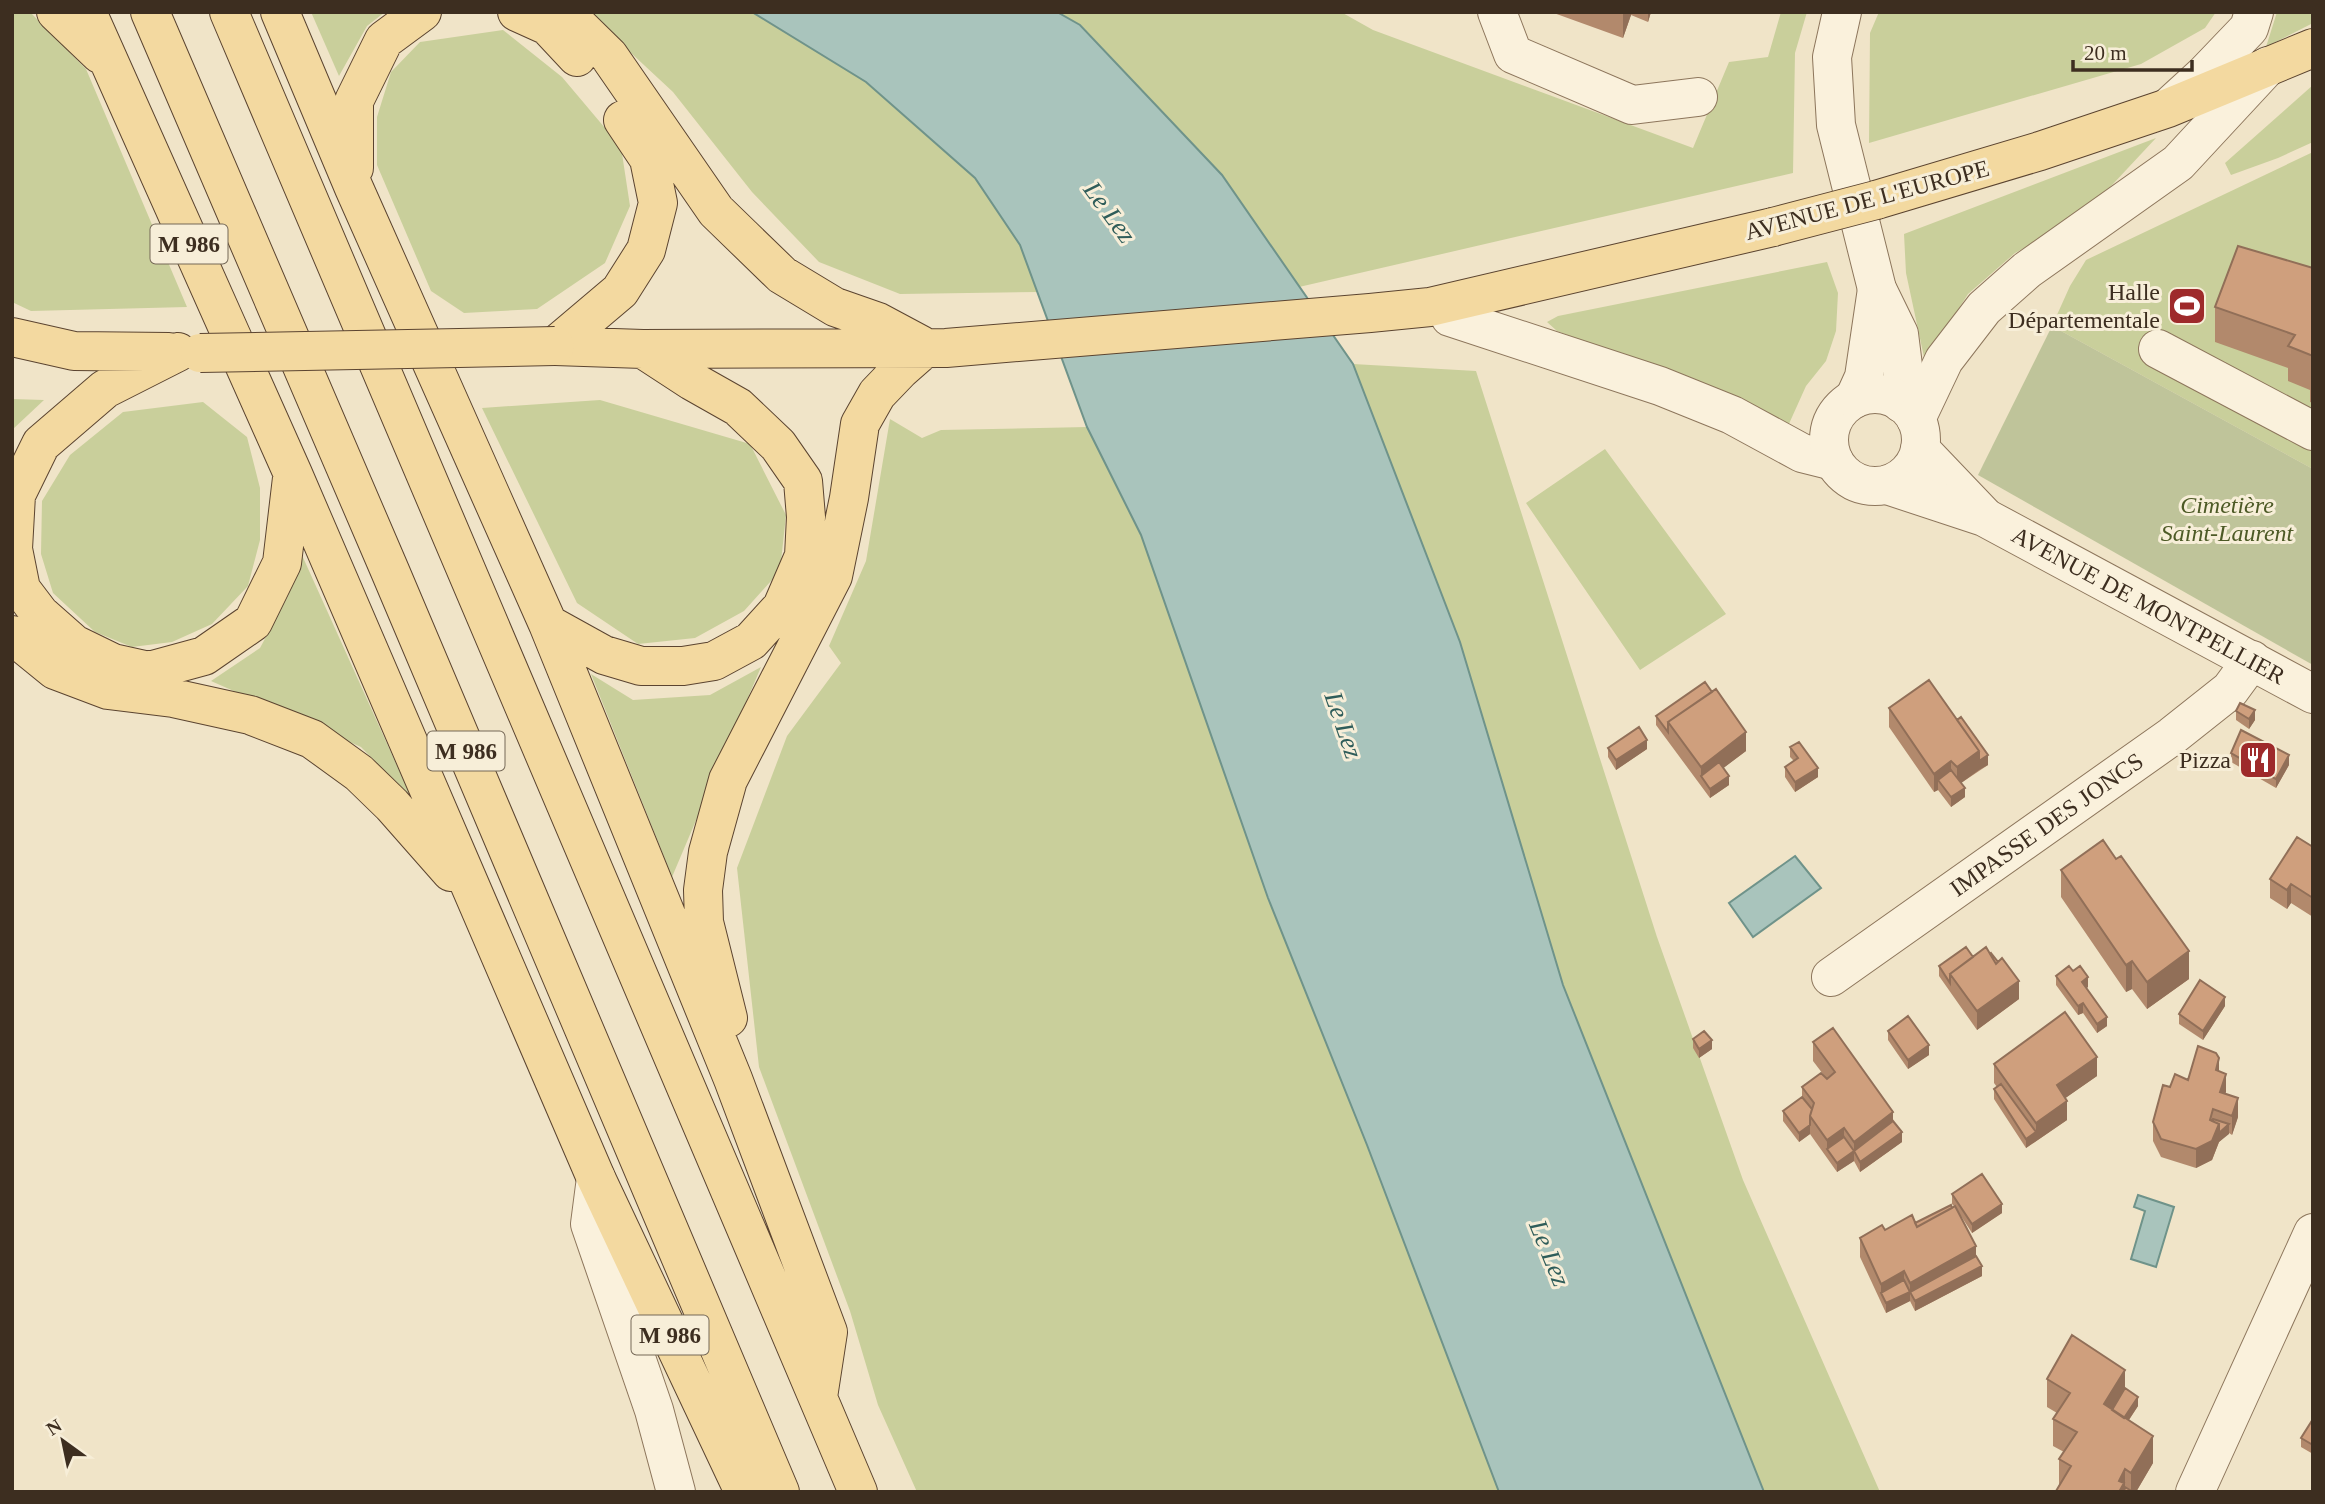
<svg xmlns="http://www.w3.org/2000/svg" width="2325" height="1504" viewBox="0 0 2325 1504" font-family="Georgia,serif">
	<style>
		.green { fill: #c9cf9b }
		.cemetery { fill: #bfc49a }
		.water { fill: #a9c4bc; stroke: #6f938a; stroke-width: 2 }
		.lines { fill: none; stroke-linecap: round; stroke-linejoin: round }
		.minor-casing { stroke: #8d765c; stroke-width: 40 }
		.major-casing { stroke: #5b4430; stroke-width: 40 }
		.minor { stroke: #faf1dc; stroke-width: 38 }
		.major { stroke: #f3d9a0; stroke-width: 38 }
		.major-bridge-casing { stroke: #5b4430; stroke-width: 40; stroke-linecap: butt }
		.major-bridge { stroke: #f3d9a0; stroke-width: 38 }
		.wall { fill: #b2896c }
		.shaded-wall { fill: #916f58 }
		.building { fill: #cf9f7d; stroke: #916f58; stroke-width: 2 }
		.labels { text-anchor: middle; stroke-width: 6; stroke-linejoin: round; paint-order: stroke }
		.shield { fill: #f7eed8; stroke: #756857; stroke-width: 2 }
		.shield-label { font-size: 23px; font-weight: bold; fill: #3d2e20 }
		.street-label { font-size: 24px; fill: #3d2e20; stroke: #f7eed8 }
		.poi-label { font-size: 24px; fill: #3d2e20; stroke: #f7eed8; text-anchor: end }
		.park-label { font-size: 24px; font-style: italic; fill: #4d5a26; stroke: #f7eed8 }
		.water-label { font-size: 26px; font-style: italic; fill: #2f5d5a; stroke: #f7eed8 }
	</style>
	<rect width="100%" height="100%" fill="#f0e4c8"/>
	<path class="green" d="M12 12H30L86 69 187 307 31 311 12 302Z
		M311 12H385L367 26 339 76Z
		M587 12H752L866 82 975 178 1020 245 1038 292 900 294 819 262 752 192 673 92Z
		M1057 12H1341L1373 30 1693 148 1729 62 1768 57 1781 12H1807L1795 53 1793 173 1299 287 1222 175 1081 25Z
		M1879 12H2216L2205 28 2141 64 1869 143 1870 33Z
		M2277 12H2313V23L2266 47Z
		M503 30 562 77 621 147 630 206 605 263 537 309 464 313 431 291 377 165V117L391 72 420 42Z
		M2313 85V142L2278 158 2231 175 2225 163Z
		M2156 138 2085 214 2015 253 1968 294 1932 351 1924 357 1906 273 1904 234Z
		M2313 152V469L2052 326 2070 286 2086 260Z
		M1827 262 1838 293 1836 331 1826 361 1806 386 1788 426 1667 373 1557 331 1547 322 1558 316Z
		M1353 364 1476 371 1657 937 1743 1180 1880 1492H1764L1563 985 1460 642Z
		M12 399 44 400 12 430Z
		M600 400 750 444 786 515 780 571 744 611 695 638 638 644 577 603 482 408Z
		M203 402 247 437 260 488V540L248 586 212 624 172 642 132 647 95 632 53 593 41 554 42 501 70 455 123 412Z
		M890 419 922 438 941 430 1087 427 1141 535 1268 898 1367 1145 1499 1492H917L878 1405 850 1311 759 1067 737 868 787 736 841 663 829 646 866 561Z
		M1605 449 1726 614 1640 670 1526 503Z
		M301 553 412 799 361 747 211 681 260 648 288 596Z
		M761 667 672 877 591 674 633 700 710 695Z"/>
	<path class="cemetery" d="M2052 326 2313 469V665L1978 475Z"/>
	<path class="water" d="M752 12H1057L1080 25 1222 175 1353 364 1460 642 1563 985 1764 1492H1499L1367 1145 1268 898 1141 535 1087 427 1020 245 975 178 866 82Z
		M1795 856 1821 888 1753 937 1729 903Z
		M2138 1195 2174 1207 2156 1267 2131 1259 2145 1211 2134 1207Z"/>
	<g class="lines">
		<defs>
			<g id="minor">
				<path d="M1497 12 1513 54 1632 105 1698 97"/>
				<path d="M1842 12 1832 57 1836 125 1877 289 1899 334 1903 366 1901 403"/>
				<path d="M2170 106 2205 74 2249 28 2254 12"/>
				<path d="M1450 317 1660 386 1732 415 1802 453 1834 461"/>
				<path d="M2158 349 2313 431"/>
				<circle cx="1875" cy="440" r="46"/>
				<path d="M1854 399 1864 377 1877 289"/>
				<path d="M1916 419 1944 360 1984 308 2027 270 2178 163 2268 66"/>
				<path d="M1920 449 1983 515"/>
				<path id="s1" d="M1887 485 1984 517 2313 694"/>
				<path id="s2" d="M1831 977 2172 736 2230 690 2252 660"/>
				<path d="M596 1178 590 1224 654 1410 676 1492"/>
				<path d="M2195 1492 2313 1233"/>
			</g>
			<path id="major" d="M56 12 100 54
				M87 12 293 474 596 1178 744 1492
				M150 12 390 571 780 1492
				M229 12 858 1492
				M280 12 354 188 548 624 733 1079 828 1332 818 1397
				M517 12 548 26 577 57
				M564 12 609 56 716 211 782 275 835 307 878 322 921 345
				M354 168V101L384 40 422 12
				M1876 200 2040 151 2168 108 2313 48
				M12 337 74 351 169 352
				M555 346 643 349 946 348 1370 313 1430 307 1773 227
				M555 346 620 291 646 250 658 203 649 159 623 120
				M178 352 105 389 41 444 16 495 13 549 21 589 40 614 74 644 113 663 149 671 204 656 253 622 282 563 292 478
				M548 624 604 655 641 666H683L714 661 751 641 782 607 804 556 806 517 803 481 778 445 738 407 692 381 643 349
				M12 635 55 670 108 690 173 698 250 715 312 739 359 773 392 805 451 872
				M728 1018 704 922 703 890 708 852 728 780 833 576 849 498 860 424 877 394 900 370 925 348"/>
		</defs>
		<use href="#minor" class="minor-casing"/>
		<use href="#major" class="major-casing"/>
		<use href="#minor" class="minor"/>
		<use href="#major" class="major"/>
		<defs>
			<path id="major-bridge" d="M1773 227 1876 200
				M200 353 555 346"/>
		</defs>
		<use href="#major-bridge" class="major-bridge-casing"/>
		<use href="#major-bridge" class="major-bridge"/>
	</g>
	<path class="wall" d="M1551 12H1651L1648 22 1631 15 1623 38Z
		M2313 268V403L2310 402V390L2288 381V368L2215 342V307Z
		M1889 708 1988 765 1961 783 1965 797 1951 807 1938 790 1934 792 1889 727Z
		M2236 711 2255 720 2249 729 2236 720Z
		M1656 716 1746 751 1723 768 1729 785 1710 798 1656 725Z
		M1790 747 1818 777 1795 792 1785 777V767L1794 761 1790 757Z
		M1608 748 1647 749 1616 770 1608 757Z
		M2231 753 2289 765 2276 788 2231 762Z
		M2313 847V917L2291 903 2287 909 2270 898V879Z
		M2061 870 2189 979 2147 1009 2132 989 2126 992 2061 897Z
		M1973 957 2019 999 1977 1030 1939 976V966Z
		M2056 976 2088 987 2086 988 2107 1026 2097 1033 2083 1013 2078 1015 2056 985Z
		M2225 1006 2203 1040 2179 1024V1014Z
		M1888 1031 1929 1055 1908 1069 1888 1040Z
		M1693 1039 1712 1049 1699 1058 1693 1048Z
		M1813 1042 1893 1121 1902 1142 1860 1172 1854 1161 1837 1172 1810 1134 1799 1142 1783 1121V1111L1802 1097V1087L1826 1078 1813 1061Z
		M1994 1064 2097 1076 2065 1098 2067 1120 2026 1148 1994 1099V1089L1997 1087 1994 1083Z
		M2219 1071 2225 1093 2238 1117 2232 1135 2229 1133 2219 1142 2212 1160 2196 1168 2161 1157 2153 1141V1122L2170 1087Z
		M1952 1194 2002 1213 1972 1233 1961 1216 1976 1256 1982 1276 1915 1311 1910 1301 1886 1313 1860 1257V1238L1885 1230 1915 1223 1952 1208 1954 1206 1952 1204Z
		M2047 1379 2125 1388 2138 1406 2129 1420 2153 1463 2136 1492H2056L2059 1485V1459L2064 1452 2053 1446V1419L2057 1413 2047 1407Z
		M2313 1419V1454L2301 1447V1438Z"/>
	<path class="shaded-wall" d="M1623 12H1631V15L1623 38Z
		M1648 12H1651L1648 22Z
		M2255 710V720L2249 729V719Z
		M1746 732V751L1705 782 1701 776V767Z
		M1647 740V749L1616 770V760Z
		M1979 751V770L1957 786V767Z
		M1988 755V765L1979 770V761Z
		M2289 755V765L2276 788V779Z
		M1951 761V779L1938 780V790L1934 792V774Z
		M1818 768V777L1795 792V782Z
		M1729 776V785L1710 798V789Z
		M1965 788V797L1951 807V797Z
		M2291 884V903L2287 909V890Z
		M2189 951V979L2147 1009V982Z
		M2132 961V989L2126 992V965Z
		M2088 977V987L2082 992V982Z
		M2019 981V999L1977 1030V1011Z
		M2225 997V1006L2203 1040V1031Z
		M2083 1003V1013L2078 1015V1006Z
		M2107 1017V1026L2097 1033V1024Z
		M1712 1040V1049L1699 1058V1049Z
		M1929 1045V1055L1908 1069V1060Z
		M2097 1057V1076L2057 1104V1085Z
		M2219 1058V1076L2216 1070Z
		M2226 1074V1092L2220 1110V1092Z
		M2238 1098V1117L2232 1135V1116Z
		M2067 1101V1120L2026 1148V1139L2036 1132V1123Z
		M1893 1112V1131L1854 1151V1142Z
		M2219 1124H2229V1134L2219 1142 2212 1160 2196 1168V1149Z
		M1810 1125V1134L1799 1142V1133Z
		M1844 1128V1146L1827 1149V1140Z
		M1902 1132V1142L1860 1172V1162Z
		M1854 1151V1161L1837 1172V1163Z
		M2002 1204V1213L1972 1233V1224Z
		M1976 1246V1265L1910 1292V1301L1886 1313V1303L1910 1292V1283Z
		M1982 1266V1276L1915 1311V1301Z
		M1904 1271V1290L1881 1293V1302V1284Z
		M2125 1370V1397L2108 1425 2104 1404Z
		M2138 1397V1406L2116 1439V1430Z
		M2153 1436V1463L2136 1492H2131V1473Z
		M2125 1469V1492H2119V1481Z"/>
	<path class="building" d="M2238 246 2313 268V356L2288 346 2295 335 2215 307Z
		M1929 680 1979 751 1957 767 1951 761 1934 774 1889 708Z
		M1705 682 1712 692 1668 722V732L1656 716Z
		M1716 689 1746 732 1701 767 1668 722Z
		M2240 703 2255 710 2249 719 2236 711Z
		M1961 717 1988 755 1979 761V751L1957 720Z
		M1639 727 1647 740 1616 760 1608 748Z
		M2241 730 2289 755 2276 779 2231 753Z
		M1799 742 1818 768 1795 782 1785 767 1798 758 1790 747Z
		M1719 762 1729 776 1710 789 1701 776Z
		M1951 770 1965 788 1951 797 1938 780Z
		M2297 837 2313 847V898L2291 884 2287 890 2270 879Z
		M2103 840 2116 859 2121 856 2189 951 2147 982 2132 961 2126 965 2061 870Z
		M1966 947 1973 957 1950 974V983L1939 966Z
		M1986 947 1996 964 2002 958 2019 981 1977 1011 1950 974Z
		M1991 953 1998 962 1996 964 1990 954Z
		M2069 966 2073 971 2080 966 2088 977 2082 982 2107 1017 2097 1024 2083 1003 2078 1006 2056 976Z
		M2200 980 2225 997 2203 1031 2179 1014Z
		M2065 1012 2097 1057 2057 1085 2067 1101 2036 1123 1994 1064Z
		M1908 1016 1929 1045 1908 1060 1888 1031Z
		M1833 1028 1893 1112 1854 1142 1844 1128 1827 1140 1810 1116 1814 1103 1802 1087 1821 1073 1827 1079 1835 1072 1813 1042Z
		M1704 1031 1712 1040 1699 1049 1693 1039Z
		M2198 1046 2216 1053 2219 1058 2216 1070 2226 1074 2220 1092 2238 1098 2232 1116 2213 1109 2210 1120 2219 1124 2212 1141 2196 1149 2161 1139 2153 1122 2163 1085 2170 1087 2175 1074 2188 1080Z
		M2001 1084 2036 1132 2026 1139 1994 1089Z
		M1802 1097 1812 1109 1810 1116V1125L1799 1133 1783 1111Z
		M2213 1119 2229 1124 2219 1133V1124L2212 1121Z
		M1893 1121 1902 1132 1860 1162 1854 1151Z
		M1844 1137 1854 1151 1837 1163 1827 1149Z
		M1982 1174 2002 1204 1972 1224 1952 1194Z
		M1951 1205 1952 1208 1917 1227 1915 1223Z
		M1955 1206 1976 1246 1910 1283 1904 1271 1881 1284 1860 1238 1882 1225 1885 1230 1912 1215 1917 1227Z
		M1976 1256 1982 1266 1915 1301 1910 1292Z
		M1904 1280 1910 1292 1886 1303 1881 1293Z
		M2072 1335 2125 1370 2104 1404 2153 1436 2131 1473 2125 1469 2119 1481 2124 1483 2119 1492H2058L2056 1491 2071 1466 2059 1459 2077 1432 2053 1419 2070 1393 2047 1379Z
		M2125 1388 2138 1397 2124 1418 2112 1410Z
		M2313 1419V1445L2301 1438Z
		M2125 1487 2133 1492H2124Z"/>
	<defs>
		<symbol id="stadium-square" viewBox="-11 -11 22 22"><rect x="-9" y="-9" width="18" height="18" rx="4" fill="#9e2a2b" stroke="#f7eed8"/><path d="M0-5a6.5 5 0 1 0 0 10a6.5 5 0 1 0 0-10ZM-3.5-1.8h7v3.6h-7Z" fill="#fff"/></symbol>
		<symbol id="restaurant-square" viewBox="-11 -11 22 22"><rect x="-9" y="-9" width="18" height="18" rx="4" fill="#9e2a2b" stroke="#f7eed8"/><path d="M-5-6h1v4h1v-4h1v4h1v-4h1v5L-1.5 .5V6h-2V.5L-5-1ZM5-6V6H3V1.5H1.5Q1.5-4 5-6Z" fill="#fff"/></symbol>
	</defs>
	<g fill-rule="evenodd">
		<use href="#stadium-square" x="2165" y="284" width="44" height="44"/>
		<use href="#restaurant-square" x="2236" y="738" width="44" height="44"/>
	</g>
	<g class="labels">
		<g class="shield">
			<rect x="150.5" y="224.5" width="77" height="39" rx="5"/>
			<rect x="427.5" y="731.5" width="77" height="39" rx="5"/>
			<rect x="631.5" y="1315.5" width="77" height="39" rx="5"/>
		</g>
		<g class="shield-label">
			<text x="189" y="252">M 986</text>
			<text x="466" y="759">M 986</text>
			<text x="670" y="1343">M 986</text>
		</g>
		<g class="street-label">
			<text transform="translate(1867 200) rotate(-15)" y="8">AVENUE DE L'EUROPE</text>
			<text dy="8" stroke="none"><textPath href="#s1" startOffset="289">AVENUE DE MONTPELLIER</textPath></text>
			<text dy="8" stroke="none"><textPath href="#s2" startOffset="264">IMPASSE DES JONCS</textPath></text>
		</g>
		<g class="poi-label">
			<text x="2160" y="300">Halle<tspan x="2160" dy="28">Départementale</tspan></text>
			<text x="2231" y="768">Pizza</text>
		</g>
		<g class="park-label">
			<text x="2227" y="513">Cimetière<tspan x="2227" dy="28">Saint-Laurent</tspan></text>
		</g>
		<g class="water-label">
			<text transform="translate(1110 212) rotate(54)" y="9">Le Lez</text>
			<text transform="translate(1344 725) rotate(71)" y="9">Le Lez</text>
			<text transform="translate(1550 1253) rotate(68)" y="9">Le Lez</text>
		</g>
	</g>
	<rect width="2325" height="1504" fill="none" stroke="#3d2e20" stroke-width="28"/>
	<g transform="translate(63 1441) rotate(327)" stroke="#f7eed8" stroke-width="5" paint-order="stroke">
	<path d="M0-5L12 26L0 18L-12 26Z" fill="#3d2e20"/>
	<text y="-10" font-size="19" font-weight="bold" text-anchor="middle" fill="#3d2e20">N</text>
	</g>
	<path d="M2073 60v10h119v-10" fill="none" stroke="#3d2e20" stroke-width="3.5"/>
	<text x="2084" y="60" font-size="21" fill="#3d2e20" stroke="#f7eed8" stroke-width="5" paint-order="stroke">20 m</text>
</svg>
